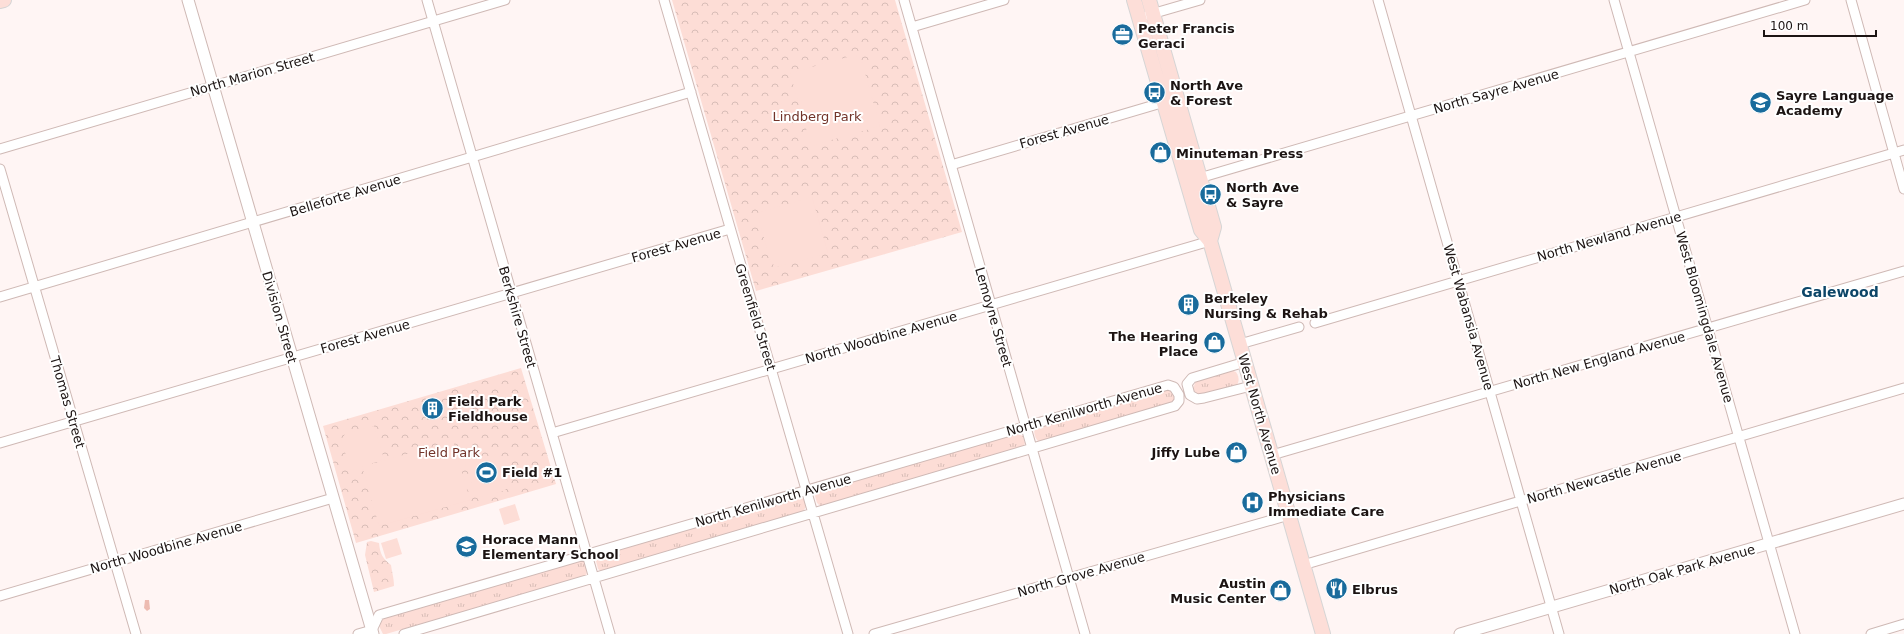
<svg xmlns="http://www.w3.org/2000/svg" width="1904" height="634" viewBox="0 0 1904 634" font-family="'DejaVu Sans',sans-serif">
	<style>
		.grass { fill: url(#grass-tufts) }
		.forest { fill: url(#forest-crowns) }
		.garden { fill: #fdddd6 }
		.water { fill: url(#water-ripples) }
		.lines { fill: none; stroke-linecap: round; stroke-linejoin: round }
		.minor-casing { stroke: #cfb9b5; stroke-width: 11 }
		.tertiary-casing { stroke: #cfb9b5; stroke-width: 13 }
		.primary-casing { stroke: #d6d5d5; stroke-width: 16 }
		.minor { stroke: #fff; stroke-width: 9 }
		.tertiary { stroke: #fff; stroke-width: 11 }
		.primary { stroke: #fdded8; stroke-width: 14 }
		.labels { text-anchor: middle; stroke-width: 4; stroke-linejoin: round; paint-order: stroke }
		.poi-label { font-size: 13px; font-weight: bold; fill: #1c1413; stroke: #fff; text-anchor: start }
		.street-label { font-size: 13px; fill: #1c1413; stroke: #fff }
		.park-label { font-size: 13px; fill: #72342a; stroke: #fff }
		.neighbourhood-label { font-size: 14px; font-weight: bold; fill: #0d4668; stroke: #fff }
	</style>
	<defs>
		<pattern id="grass-tufts" width="24" height="20" patternUnits="userSpaceOnUse"><rect width="24" height="20" fill="#fdddd6"/><path d="M3 7l-1-3M5 7V3M7 7l1-3M15 17l-1-3M17 17v-4M19 17l1-3" fill="none" stroke="#d8bdb7"/></pattern>
		<pattern id="forest-crowns" width="20" height="18" patternUnits="userSpaceOnUse"><rect width="20" height="18" fill="#fdddd6"/><path d="M2 6a3 3 0 1 1 6 0M12 15a3 3 0 1 1 6 0" fill="none" stroke="#d8bdb7"/></pattern>
		<pattern id="water-ripples" width="26" height="14" patternUnits="userSpaceOnUse"><rect width="26" height="14" fill="#edbbb1"/><path d="M2 4q2-2 4 0t4 0M15 11q2-2 4 0t4 0" fill="none" stroke="#cba097"/></pattern>
	</defs>
	<rect width="100%" height="100%" fill="#fff5f4"/>
	<path class="grass" d="M1231 370 1236 372C1239 377 1240 381 1236 386L1201 395 1197 394 1193 389 1196 380Z
		M1169 389 1174 390 1177 397 1172 403 1039 442C1035 439 1033 432 1035 428Z
		M1017 434 1023 436 1025 443 1023 447 822 507 817 503 815 496 818 492Z
		M799 497 804 499 806 507 803 511 601 571 598 569 596 561 599 556Z
		M580 561H583C586 565 588 570 586 576L386 634H383L378 624 380 620Z"/>
	<path class="forest" d="M672 0H895L962 232 756 291Z
		M521 368 556 484 356 543 323 426Z
		M371 541 379 543C380 554 383 559 391 565 392 573 394 578 394 586L374 592 365 555 367 542Z"/>
	<path class="garden" d="M855 55 861 59 880 126 811 146 790 73Z
		M812 197 828 253 777 267 771 263 757 213Z
		M374 426 384 459 368 465 453 441 470 500 379 526 362 466 351 470 341 440 345 434Z
		M499 454 509 483 508 488 503 491 476 498 465 463Z
		M515 504 520 520 504 525 499 509Z
		M397 538 402 554 386 559 381 543Z"/>
	<path class="water" d="M145 600H149L150 609 147 611 144 608Z"/>
	<g class="lines">
		<defs>
			<path id="minor" d="M427 0 610 634
				M664 0 848 634
				M904 0 1085 634
				M1378 0 1559 634
				M1614 0 1795 634
				M1851 0 1904 189
				M1148 15 1200 0
				M912 27 1004 0
				M0 149 505 0
				M951 165 1168 101
				M0 169 136 634
				M1196 179 1805 0
				M0 297 691 92
				M1315 323 1904 150
				M1240 344 1299 327
				M1245 362 1192 378 1187 384 1190 395 1197 399 1204 398 1251 386
				M552 433 1210 241
				M0 443 730 229
				M1272 455 1904 271
				M1303 565 1904 388
				M0 596 333 498
				M358 634 372 630 379 615 1168 385 1174 387 1179 395V401L1175 406 404 634
				M874 634 1289 515
				M1871 634 1904 624"/>
			<path id="tertiary" d="M188 0 373 634
				M1460 634 1904 504"/>
			<path id="primary" d="M1134 0 1201 230 1210 241 1323 634
				M1149 0 1214 227 1210 241
				M0 1 4 0"/>
		</defs>
		<use href="#minor" class="minor-casing"/>
		<use href="#tertiary" class="tertiary-casing"/>
		<use href="#primary" class="primary-casing"/>
		<use href="#minor" class="minor"/>
		<use href="#tertiary" class="tertiary"/>
		<use href="#primary" class="primary"/>
	</g>
	<defs>
		<symbol id="office-disc" viewBox="-11 -11 22 22"><circle r="9.5" fill="#196b9c" stroke="#fff"/><path d="M-6-3h4V-5.5h4V-3h4V5H-6ZM-1-4.5V-3h2v-1.5ZM-6 0V1H6V0Z" fill="#fff"/></symbol>
		<symbol id="bus-disc" viewBox="-11 -11 22 22"><circle r="9.5" fill="#196b9c" stroke="#fff"/><path d="M-5-6H5V4H4V6H2V4H-2V6H-4V4H-5ZM-3.5-4V0h7V-4ZM-3.5 1.2v1.5H-2V1.2ZM2 1.2v1.5H3.5V1.2Z" fill="#fff"/></symbol>
		<symbol id="school-disc" viewBox="-11 -11 22 22"><circle r="9.5" fill="#196b9c" stroke="#fff"/><path d="M0-5L7-2L0 1L-7-2ZM-4 1L0 2.5L4 1V4Q0 6-4 4Z" fill="#fff"/></symbol>
		<symbol id="shop-disc" viewBox="-11 -11 22 22"><circle r="9.5" fill="#196b9c" stroke="#fff"/><path d="M-5-2.5h2.3a2.7 3.5 0 0 1 5.4 0H5L5.5 6h-11ZM-1.5-2.5h3a1.5 2.3 0 0 0-3 0Z" fill="#fff"/></symbol>
		<symbol id="building-disc" viewBox="-11 -11 22 22"><circle r="9.5" fill="#196b9c" stroke="#fff"/><path d="M-4-6H4V6H1V3H-1V6H-4ZM-2.5-4.3h1.7v1.8h-1.7ZM.8-4.3h1.7v1.8H.8ZM-2.5-1h1.7V.8h-1.7ZM.8-1h1.7V.8H.8Z" fill="#fff"/></symbol>
		<symbol id="stadium-disc" viewBox="-11 -11 22 22"><circle r="9.5" fill="#196b9c" stroke="#fff"/><path d="M0-5a6.5 5 0 1 0 0 10a6.5 5 0 1 0 0-10ZM-3.5-1.8h7v3.6h-7Z" fill="#fff"/></symbol>
		<symbol id="hospital-disc" viewBox="-11 -11 22 22"><circle r="9.5" fill="#196b9c" stroke="#fff"/><path d="M-5-5h3v3.5h4V-5h3V5h-3V1.5h-4V5h-3Z" fill="#fff"/></symbol>
		<symbol id="restaurant-disc" viewBox="-11 -11 22 22"><circle r="9.5" fill="#196b9c" stroke="#fff"/><path d="M-5-6h1v4h1v-4h1v4h1v-4h1v5L-1.5 .5V6h-2V.5L-5-1ZM5-6V6H3V1.5H1.5Q1.5-4 5-6Z" fill="#fff"/></symbol>
	</defs>
	<g fill-rule="evenodd">
		<use href="#office-disc" x="1110" y="22" width="25" height="25"/>
		<use href="#bus-disc" x="1142" y="80" width="25" height="25"/>
		<use href="#school-disc" x="1748" y="90" width="25" height="25"/>
		<use href="#shop-disc" x="1148" y="140" width="25" height="25"/>
		<use href="#bus-disc" x="1198" y="182" width="25" height="25"/>
		<use href="#building-disc" x="1176" y="292" width="25" height="25"/>
		<use href="#shop-disc" x="1202" y="330" width="25" height="25"/>
		<use href="#building-disc" x="420" y="396" width="25" height="25"/>
		<use href="#shop-disc" x="1224" y="440" width="25" height="25"/>
		<use href="#stadium-disc" x="474" y="460" width="25" height="25"/>
		<use href="#hospital-disc" x="1240" y="490" width="25" height="25"/>
		<use href="#school-disc" x="454" y="534" width="25" height="25"/>
		<use href="#restaurant-disc" x="1324" y="576" width="25" height="25"/>
		<use href="#shop-disc" x="1268" y="578" width="25" height="25"/>
	</g>
	<g class="labels">
		<g class="poi-label">
			<text x="1138" y="33">Peter Francis<tspan x="1138" dy="15">Geraci</tspan></text>
			<text x="1170" y="90">North Ave<tspan x="1170" dy="15">&amp; Forest</tspan></text>
			<text x="1776" y="100">Sayre Language<tspan x="1776" dy="15">Academy</tspan></text>
			<text x="1176" y="158">Minuteman Press</text>
			<text x="1226" y="192">North Ave<tspan x="1226" dy="15">&amp; Sayre</tspan></text>
			<text x="1204" y="303">Berkeley<tspan x="1204" dy="15">Nursing &amp; Rehab</tspan></text>
			<text x="1198" y="341" text-anchor="end">The Hearing<tspan x="1198" dy="15">Place</tspan></text>
			<text x="448" y="406">Field Park<tspan x="448" dy="15">Fieldhouse</tspan></text>
			<text x="1220" y="457" text-anchor="end">Jiffy Lube</text>
			<text x="502" y="477">Field #1</text>
			<text x="1268" y="501">Physicians<tspan x="1268" dy="15">Immediate Care</tspan></text>
			<text x="482" y="544">Horace Mann<tspan x="482" dy="15">Elementary School</tspan></text>
			<text x="1266" y="588" text-anchor="end">Austin<tspan x="1266" dy="15">Music Center</tspan></text>
			<text x="1352" y="594">Elbrus</text>
		</g>
		<g class="street-label">
			<text transform="translate(252 74) rotate(-16)" y="5">North Marion Street</text>
			<text transform="translate(1496 91) rotate(-16)" y="5">North Sayre Avenue</text>
			<text transform="translate(1064 131) rotate(-16)" y="5">Forest Avenue</text>
			<text transform="translate(345 195) rotate(-17)" y="5">Belleforte Avenue</text>
			<text transform="translate(1609 236) rotate(-16)" y="5">North Newland Avenue</text>
			<text transform="translate(676 245) rotate(-16)" y="5">Forest Avenue</text>
			<text transform="translate(280 317) rotate(74)" y="5">Division Street</text>
			<text transform="translate(518 317) rotate(74)" y="5">Berkshire Street</text>
			<text transform="translate(756 317) rotate(73)" y="5">Greenfield Street</text>
			<text transform="translate(994 317) rotate(74)" y="5">Lemoyne Street</text>
			<text transform="translate(1469 317) rotate(74)" y="5">West Wabansia Avenue</text>
			<text transform="translate(1705 317) rotate(74)" y="5">West Bloomingdale Avenue</text>
			<text transform="translate(365 336) rotate(-16)" y="5">Forest Avenue</text>
			<text transform="translate(881 337) rotate(-16)" y="5">North Woodbine Avenue</text>
			<text transform="translate(1599 360) rotate(-16)" y="5">North New England Avenue</text>
			<text transform="translate(68 402) rotate(74)" y="5">Thomas Street</text>
			<text transform="translate(1084 409) rotate(-16)" y="5">North Kenilworth Avenue</text>
			<text transform="translate(1260 414) rotate(74)" y="5">West North Avenue</text>
			<text transform="translate(1604 477) rotate(-16)" y="5">North Newcastle Avenue</text>
			<text transform="translate(773 500) rotate(-16)" y="5">North Kenilworth Avenue</text>
			<text transform="translate(166 547) rotate(-16)" y="5">North Woodbine Avenue</text>
			<text transform="translate(1682 569) rotate(-16)" y="5">North Oak Park Avenue</text>
			<text transform="translate(1081 574) rotate(-16)" y="5">North Grove Avenue</text>
		</g>
		<g class="park-label">
			<text x="817" y="121">Lindberg Park</text>
			<text x="449" y="457">Field Park</text>
		</g>
		<g class="neighbourhood-label">
			<text x="1840" y="297">Galewood</text>
		</g>
	</g>
	<path d="M1764 30v6h112v-6" fill="none" stroke="#1c1413" stroke-width="2"/>
	<text x="1770" y="30" font-size="12" fill="#1c1413" stroke="#ffffff" stroke-width="3" paint-order="stroke">100 m</text>
</svg>
